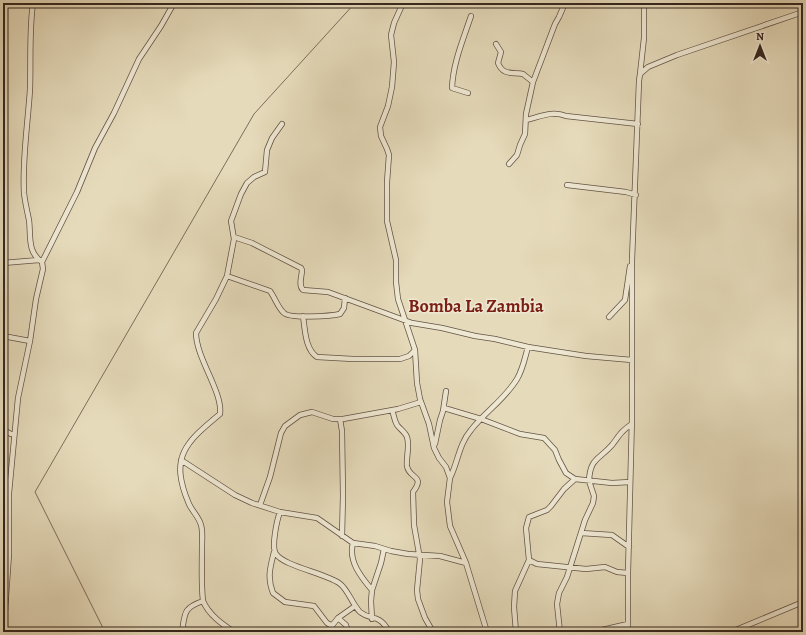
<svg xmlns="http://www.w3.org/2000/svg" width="806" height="635" viewBox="0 0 806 635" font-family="Alegreya,serif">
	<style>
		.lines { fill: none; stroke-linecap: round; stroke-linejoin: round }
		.stream { stroke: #7c6d5c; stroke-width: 1 }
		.street-casing { stroke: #625345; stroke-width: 6 }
		.street { stroke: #eee7d2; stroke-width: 4.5 }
		.labels { text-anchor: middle; stroke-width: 3; stroke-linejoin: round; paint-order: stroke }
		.quarter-label { font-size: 18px; font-weight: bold; fill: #7a1f14; stroke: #eee7d2 }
	</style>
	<rect width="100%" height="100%" fill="#e5daba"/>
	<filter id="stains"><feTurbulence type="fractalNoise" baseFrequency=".005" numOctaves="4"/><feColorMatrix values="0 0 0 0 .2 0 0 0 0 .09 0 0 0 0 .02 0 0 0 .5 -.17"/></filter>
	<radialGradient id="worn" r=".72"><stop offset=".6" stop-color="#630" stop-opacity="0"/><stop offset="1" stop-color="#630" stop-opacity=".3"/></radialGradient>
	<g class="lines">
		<path class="stream" d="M105 632 35 492 254 114 355 3"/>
		<defs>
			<path id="street" d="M33 3C29 32 31 60 30 89 28 123 22 159 24 193 25 202 27 211 29 220 31 236 27 252 42 262
				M403 3 394 23 391 35 394 62 392 87 388 106 380 127 381 136 387 149 389 155 387 182V221L396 260V282L398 299 415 350 417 383 420 399 429 424 434 448 439 458 446 467 450 478 447 502 450 526 466 563 487 632
				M496 44 501 52 498 63C503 76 513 72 523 74L533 82
				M640 74 644 38V3
				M468 93 452 88C453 63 463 40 471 16
				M526 120C539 117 553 110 566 116L638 124
				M509 164 517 155 520 145 525 134 526 114 533 82 555 24 559 17 565 3
				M567 185 626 192 636 195
				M234 237 252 243 301 268 302 270C302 276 298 285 303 290L328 292 412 323 442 328 475 336 495 339 528 347 586 356 632 360
				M3 263 39 260
				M227 276 270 291C275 298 278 308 284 313 290 319 331 316 340 314L344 308 345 298
				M303 316C305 329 305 349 317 357L353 359H400L409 356 415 350
				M609 317 625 300 630 266
				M3 336 30 341
				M444 408 481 419 520 434 544 438 555 450 559 460 566 473 575 479 612 483 630 482
				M392 410C394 415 394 420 397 425 400 429 405 432 407 437 410 446 406 457 407 466 409 479 426 475 413 492L414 525 420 559 417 590 418 599 425 618 433 632
				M340 419 342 431 343 495 342 536
				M3 430 11 434
				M435 444 440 420 443 411 446 391
				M181 460 235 495 252 503 280 512 317 518 353 543 375 546 391 551 408 554 440 556 466 563
				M450 478C458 462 459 444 471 430 485 412 505 399 517 379 523 369 525 357 528 347
				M575 479 564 489 551 506 547 510 529 517 526 528 529 560 537 564 566 567 586 569 605 567 617 572 628 573
				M589 481C590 458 599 460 612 445 619 436 621 431 632 424
				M260 505 270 477 281 433 285 426 300 415 312 412 333 419H343L398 409 421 402
				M280 512C277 520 271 547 276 554 284 566 324 573 339 583 348 589 352 604 360 612 369 619 373 616 379 620 383 622 387 628 389 632
				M581 533 612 535 629 547
				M353 543C348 561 361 577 372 590
				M274 552C270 568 267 577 273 593L285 602 314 606 327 623 331 625
				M338 618 346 625 348 632
				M372 619 371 601 372 590 381 563 384 549
				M5 632V611L9 554V493L18 398 30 341 36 299 43 269 42 262 77 192 95 148 114 113 139 59 161 26 174 3
				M182 632C185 613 183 608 203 601
				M234 632C222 624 209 615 203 601 201 583 202 564 202 546 202 539 203 532 201 525 199 517 192 511 189 504 169 457 185 443 220 414 223 392 196 358 196 333L216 299 227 276 234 239 231 221 241 194 247 183 254 177 265 172 267 150 272 138 282 124
				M327 632 338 618 355 606
				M516 632 514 607 515 591 529 560
				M560 632 557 604 559 593 567 577 585 520 593 503 594 496 589 481
				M593 632 628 624
				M628 632V573L632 417V260L639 81 640 74 648 67 677 55 803 12
				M731 632 803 602"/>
		</defs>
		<use href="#street" class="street-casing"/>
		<use href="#street" class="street"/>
	</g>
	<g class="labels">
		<g class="quarter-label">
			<text x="476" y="312">Bomba La Zambia</text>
		</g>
	</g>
	<rect width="806" height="635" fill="none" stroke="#e5daba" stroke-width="16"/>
	<rect x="4" y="4" width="798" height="627" fill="none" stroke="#36261e" stroke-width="2"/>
	<rect x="8" y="8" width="790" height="619" fill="none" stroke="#36261e"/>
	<g transform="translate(760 46)" stroke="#eee7d2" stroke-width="3" paint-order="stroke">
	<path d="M0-3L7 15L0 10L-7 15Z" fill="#36261e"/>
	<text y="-6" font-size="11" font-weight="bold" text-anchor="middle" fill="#36261e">N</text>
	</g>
	<rect width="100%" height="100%" filter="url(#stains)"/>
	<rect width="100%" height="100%" fill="url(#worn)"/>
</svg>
